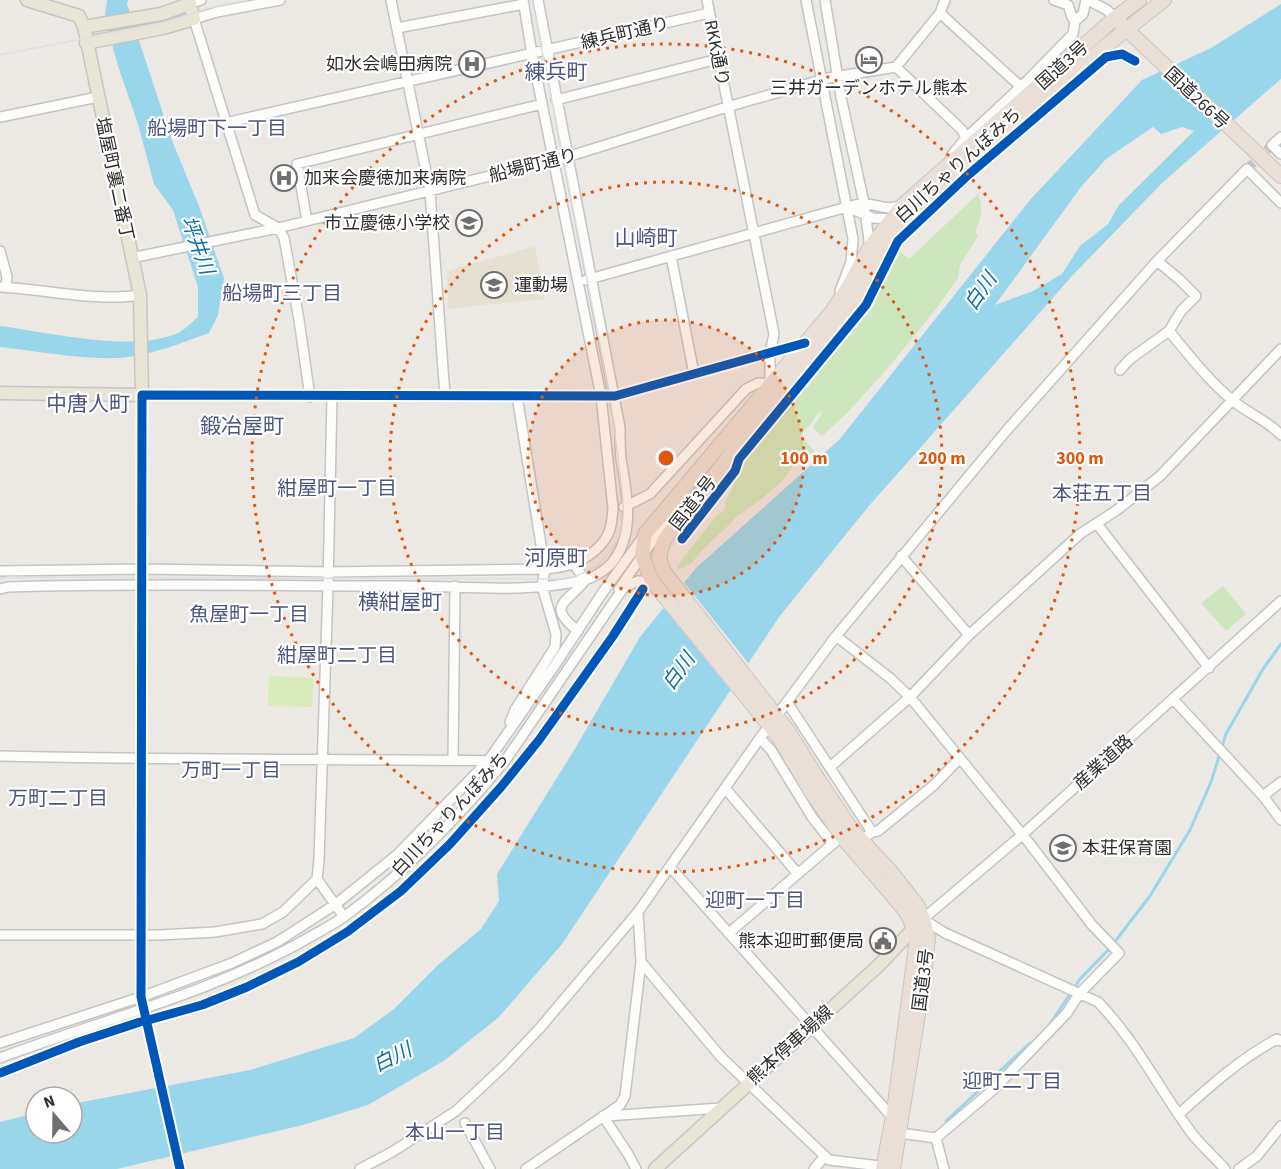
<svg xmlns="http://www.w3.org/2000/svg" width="1281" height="1169" viewBox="0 0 1281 1169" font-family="'Source Sans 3','Noto Sans JP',sans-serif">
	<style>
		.education { fill: #e6e0d3 }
		.green { fill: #cee6be }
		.pitch { fill: #d9eabb }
		.water { fill: #99d6ec; fill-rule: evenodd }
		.pier { fill: #ece8e4 }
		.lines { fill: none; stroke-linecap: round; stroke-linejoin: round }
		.stream { stroke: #99d6ec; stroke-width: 3 }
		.minor-tunnel { stroke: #c6c3c0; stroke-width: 9; stroke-dasharray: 9 4.5; stroke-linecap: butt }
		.minor-casing { stroke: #c5c4c5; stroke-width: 12 }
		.major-casing { stroke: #c6c5c4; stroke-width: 15 }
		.highway-casing { stroke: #c6c5c4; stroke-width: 16 }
		.minor { stroke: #fcfcfb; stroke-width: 9 }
		.major { stroke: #e8e4d6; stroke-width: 12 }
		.highway { stroke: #eadfd6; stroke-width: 14 }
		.tram { stroke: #dfdfe1; stroke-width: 1.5 }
		.cycleway-casing { stroke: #fff; stroke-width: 13 }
		.cycleway { stroke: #0057b8; stroke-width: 9 }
		.ring { fill: none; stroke: #df570e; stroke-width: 3; stroke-dasharray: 3 6 }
		.labels { text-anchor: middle; stroke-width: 4.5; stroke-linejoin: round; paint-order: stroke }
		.street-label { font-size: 18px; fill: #2e2e2e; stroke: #fff }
		.poi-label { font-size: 18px; fill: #2e2e2e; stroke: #fff; text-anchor: end }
		.neighbourhood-label { font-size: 20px; fill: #4d5680; stroke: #fff }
		.water-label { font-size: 20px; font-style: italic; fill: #0d6fa3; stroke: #fff }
		.quarter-label { font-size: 21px; fill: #4d5680; stroke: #fff }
		.centre { fill: #df570e; stroke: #fff; stroke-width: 3 }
		.ring-label { font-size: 18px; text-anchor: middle; font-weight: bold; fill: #df570e; stroke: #fff; stroke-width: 4.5; stroke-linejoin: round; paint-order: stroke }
	</style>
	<rect width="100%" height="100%" fill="#ece8e4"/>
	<path class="education" d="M535 246 544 299 448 309 447 271Z"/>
	<path class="green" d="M978 194C984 209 981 218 975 232L978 236 960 265 958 278 936 309 889 367 847 413 822 436 813 428 822 413 819 412 810 425 800 435 815 452 795 461C788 479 769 493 753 505 745 511 737 515 731 523L700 552 692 563 678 570 677 566 715 517 725 510V503L746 459 872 302 895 251 901 252 909 259Z
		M1223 586 1246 614 1226 631 1201 603Z"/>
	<path class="pitch" d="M269 676 313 678 312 707 268 706Z"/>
	<path class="water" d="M107 0H128L127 4 171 138 200 209 224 278 218 315 209 333C184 342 159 352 134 356 95 363 40 351 0 347V326C48 332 136 354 180 332 186 328 192 322 198 317V287L173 210 154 184 138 124 118 66 105 18Z
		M1281 4V79L1163 182 1072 276 868 507 779 617 562 944 499 1017 445 1060 368 1105 303 1125 117 1169H0V1122L36 1113V1133H72V1104L250 1070 354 1038 394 1009 438 965 481 929 499 901 497 874 573 752 640 637 696 568 839 440 1030 200 1142 80 1211 48ZM1153 127 1161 134 1182 127 1194 131 1119 205 1108 224 1080 246 1062 274 1033 291 995 305 1081 187 1106 159Z"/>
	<path class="pier" d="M682 580 750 665 732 692 662 606Z"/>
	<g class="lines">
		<path class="stream" d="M1048 1027 1080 979 1110 948 1150 896 1190 830 1211 782 1226 734 1263 669 1281 644
			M946 1121 1029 1044 1034 1042"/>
		<path class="minor-tunnel" d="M1247 169 1272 145"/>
		<defs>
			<path id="minor" d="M280 0 217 12 194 19 255 215 278 228 284 238 299 320 310 397
				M391 0 430 191 445 396
				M806 0 853 239 851 262 840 291
				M825 0 841 97 864 203 870 248
				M1088 0 1107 10 1115 18
				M189 4 201 0
				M940 13 1021 87
				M1075 21 1083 14 1086 0
				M397 28 524 4
				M896 67 962 130 968 142
				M556 100 718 59
				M0 117 98 97
				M225 123 709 13
				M1281 137 1272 145 1281 154
				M951 156 965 139 1028 80 1073 34 1075 21 1072 17 1068 5 1054 0
				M847 207 873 218 894 219
				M307 221 297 164 542 104
				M0 251 7 277 6 287
				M671 256 694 374
				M131 258 278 228 567 157 727 107 828 78 896 67 940 13 945 0
				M1157 261 1179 279 1196 296 1181 311 1169 331C1189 355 1208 380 1232 400 1247 413 1267 420 1281 435
				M586 280 847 207C852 206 857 204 862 204 878 203 883 212 903 205
				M0 287C44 289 97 302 140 295
				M1120 370 1130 359 1169 331
				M624 507 650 494 746 389 758 383 770 384V353L774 334 707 0
				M1097 524 1209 668
				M901 556 969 635
				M573 563 585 580C569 603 544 604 578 631
				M0 571 141 569 328 572 545 569C551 568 558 568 564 566 580 563 599 551 607 536 612 528 612 518 613 508L601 396 532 54 523 0
				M0 589 8 587C139 583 271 586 403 586 460 586 528 594 584 580 593 578 604 571 611 564 636 534 627 495 621 459 620 449 620 438 620 428L538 0
				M619 589 653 540 679 513
				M836 636 890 678 910 697 1030 844 1092 925 1119 953 1079 994 1067 1013 994 1089 936 1138 900 1133
				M1173 699 1263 796 1281 820
				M787 702 872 832 862 840
				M510 722 515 710 555 647 556 634 542 586 545 569 517 396
				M760 738 836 636 1007 430 1157 261 1247 169 1281 203
				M0 756C168 760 337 759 505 761
				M453 760 455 586
				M830 767 910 697 969 635 1080 534 1117 510 1160 476 1281 349
				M725 788 798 874
				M1263 796 1281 782
				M872 832 878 831 934 785 960 758
				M671 868 893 1118
				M317 879 344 917
				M729 933 836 841
				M0 935H160L215 932 262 924 283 912 317 879 319 860 328 586 332 397
				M641 962 721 1057 829 1160 889 1167
				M0 1043 141 997 232 963 277 942 336 904 398 854 488 761 555 665 603 592 643 537
				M0 1058C104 1019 213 993 310 937 322 930 334 924 345 916 406 872 458 818 505 761L624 587 638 581H652
				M1179 1114C1210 1086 1240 1059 1277 1039L1281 1041
				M603 1116 628 1154 636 1169
				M606 1116 721 1108
				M465 1123 490 1169
				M936 1138 944 1169
				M180 1169 141 997 142 395 615 396 805 343
				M360 1169 392 1152 456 1111 505 1065 539 1029 638 912 760 738 771 750 812 817 833 844
				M526 1169 620 1105 625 1096 641 962 638 912
				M814 1169 825 1156
				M1225 1169C1215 1158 1203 1147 1193 1135 1160 1091 1137 1042 1098 1002L945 933 923 919 1022 835 1281 601
				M1239 1169 1257 1156 1281 1126"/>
			<path id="major" d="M84 27 161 14 189 4
				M86 43 163 28 194 19 189 0
				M0 393 142 395 140 295 84 27 79 16 27 0
				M655 1169 878 966 920 922"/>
			<path id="highway" d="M1120 23 1281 176
				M883 1169 894 1111 917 939 910 919 904 909 844 839 809 788 779 737 652 581 642 555 645 534 831 313 848 288 870 247 903 205 1115 18 1139 0
				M893 1169 924 977 928 938 923 919 917 905 891 872 851 829 819 781 788 731 664 572 659 558 663 543 668 535 749 431 843 320 861 293 881 252 913 212 1103 48 1164 0"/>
		</defs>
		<use href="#minor" class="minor-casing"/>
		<use href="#major" class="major-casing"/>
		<use href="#highway" class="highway-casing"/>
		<use href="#minor" class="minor"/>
		<use href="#major" class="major"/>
		<use href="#highway" class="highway"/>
		<path class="tram" d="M0 55 163 23 209 8 248 0
			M0 579 8 577 562 579C596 574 621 550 623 515 624 502 621 487 620 474 617 448 613 422 610 396L532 0"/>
		<defs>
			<path id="cycleway" d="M682 539 735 471 739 459 866 305 898 241 967 176 1106 57 1122 54 1135 61
				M152 1019 202 1005 247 987 298 962 347 932 401 891 450 844 501 787 539 740 613 636 643 589
				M0 1073 79 1042 140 1022
				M180 1169 141 997 142 395 615 396 805 343"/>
		</defs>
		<use href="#cycleway" class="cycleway-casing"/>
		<use href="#cycleway" class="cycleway"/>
	</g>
	<circle cx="666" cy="458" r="138" fill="#df570e" fill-opacity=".12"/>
	<g class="ring">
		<circle cx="666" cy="458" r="138"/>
		<circle cx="666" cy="458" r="276"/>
		<circle cx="666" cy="458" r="414"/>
	</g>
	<defs>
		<symbol id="hotel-ring" viewBox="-11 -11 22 22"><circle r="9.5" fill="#fff" stroke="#706f6e" stroke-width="1.5"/><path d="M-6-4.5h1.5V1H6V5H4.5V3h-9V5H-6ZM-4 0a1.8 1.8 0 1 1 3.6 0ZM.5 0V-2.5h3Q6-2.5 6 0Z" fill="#706f6e"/></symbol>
		<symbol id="hospital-ring" viewBox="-11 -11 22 22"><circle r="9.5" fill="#fff" stroke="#706f6e" stroke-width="1.5"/><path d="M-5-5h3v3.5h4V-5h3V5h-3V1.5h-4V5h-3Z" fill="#706f6e"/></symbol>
		<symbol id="school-ring" viewBox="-11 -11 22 22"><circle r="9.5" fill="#fff" stroke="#706f6e" stroke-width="1.5"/><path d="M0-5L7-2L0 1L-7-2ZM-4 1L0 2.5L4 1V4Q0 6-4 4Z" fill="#706f6e"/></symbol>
		<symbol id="civic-ring" viewBox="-11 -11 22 22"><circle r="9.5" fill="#fff" stroke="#706f6e" stroke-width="1.5"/><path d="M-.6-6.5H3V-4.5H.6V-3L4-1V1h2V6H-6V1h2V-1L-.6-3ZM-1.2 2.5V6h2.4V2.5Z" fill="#706f6e"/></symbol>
	</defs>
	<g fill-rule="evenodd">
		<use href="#hotel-ring" x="854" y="45" width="30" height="30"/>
		<use href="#hospital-ring" x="457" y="49" width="30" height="30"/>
		<use href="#hospital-ring" x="269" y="163" width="30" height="30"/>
		<use href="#school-ring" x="454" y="208" width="30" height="30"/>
		<use href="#school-ring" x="479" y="270" width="30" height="30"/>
		<use href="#school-ring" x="1048" y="833" width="30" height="30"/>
		<use href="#civic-ring" x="868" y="926" width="30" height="30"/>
	</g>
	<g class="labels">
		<g class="street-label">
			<text transform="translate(625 33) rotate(-13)" y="6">練兵町通り</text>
			<text transform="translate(717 53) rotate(79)" y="6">RKK通り</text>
			<text transform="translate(1062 65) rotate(-42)" y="6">国道3号</text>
			<text transform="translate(1197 98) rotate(43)" y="6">国道266号</text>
			<text transform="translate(533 165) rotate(-14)" y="6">船場町通り</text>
			<text transform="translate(958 165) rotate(-42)" y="6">白川ちゃりんぽみち</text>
			<text transform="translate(115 179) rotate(78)" y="6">塩屋町裏二番丁</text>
			<text transform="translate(693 503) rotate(-52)" y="6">国道3号</text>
			<text transform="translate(1103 762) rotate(-42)" y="6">産業道路</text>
			<text transform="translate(450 814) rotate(-47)" y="6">白川ちゃりんぽみち</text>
			<text transform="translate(923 980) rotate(-83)" y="6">国道3号</text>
			<text transform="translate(790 1045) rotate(-42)" y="6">熊本停車場線</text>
		</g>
		<g class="poi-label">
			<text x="452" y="70">如水会嶋田病院</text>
			<text x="869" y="94" text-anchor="middle">三井ガーデンホテル熊本</text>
			<text x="304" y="184" text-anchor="start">加来会慶徳加来病院</text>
			<text x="450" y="229">市立慶徳小学校</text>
			<text x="514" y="291" text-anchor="start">運動場</text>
			<text x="1082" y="854" text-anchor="start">本荘保育園</text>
			<text x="864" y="947">熊本迎町郵便局</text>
		</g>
		<g class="neighbourhood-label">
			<text x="217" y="135">船場町下一丁目</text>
			<text x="282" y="300">船場町三丁目</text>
			<text x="337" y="495">紺屋町一丁目</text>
			<text x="1102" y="500">本荘五丁目</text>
			<text x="249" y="621">魚屋町一丁目</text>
			<text x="337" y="662">紺屋町二丁目</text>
			<text x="231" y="777">万町一丁目</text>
			<text x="58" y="805">万町二丁目</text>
			<text x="755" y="907">迎町一丁目</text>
			<text x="1012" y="1088">迎町二丁目</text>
			<text x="455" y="1139">本山一丁目</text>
		</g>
		<g class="water-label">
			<text transform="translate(198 245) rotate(70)" y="7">坪井川</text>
			<text transform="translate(980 291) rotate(-55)" y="7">白川</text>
			<text transform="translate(678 671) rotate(-54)" y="7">白川</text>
			<text transform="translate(392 1057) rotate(-27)" y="7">白川</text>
		</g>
		<g class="quarter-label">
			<text x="556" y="79">練兵町</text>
			<text x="646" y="245">山崎町</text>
			<text x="88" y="411">中唐人町</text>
			<text x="242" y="433">鍛冶屋町</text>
			<text x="556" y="565">河原町</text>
			<text x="400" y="609">横紺屋町</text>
		</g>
	</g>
	<circle cx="666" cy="458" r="9" class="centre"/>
	<g class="ring-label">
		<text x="804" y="464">100 m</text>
		<text x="942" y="464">200 m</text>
		<text x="1080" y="464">300 m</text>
	</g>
	<g transform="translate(54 1115) rotate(340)"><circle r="28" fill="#ffffff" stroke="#ababab" stroke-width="1.5"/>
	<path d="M0-4.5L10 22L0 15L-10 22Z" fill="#706f6e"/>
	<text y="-9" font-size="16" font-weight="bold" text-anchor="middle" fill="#2e2e2e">N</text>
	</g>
</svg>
